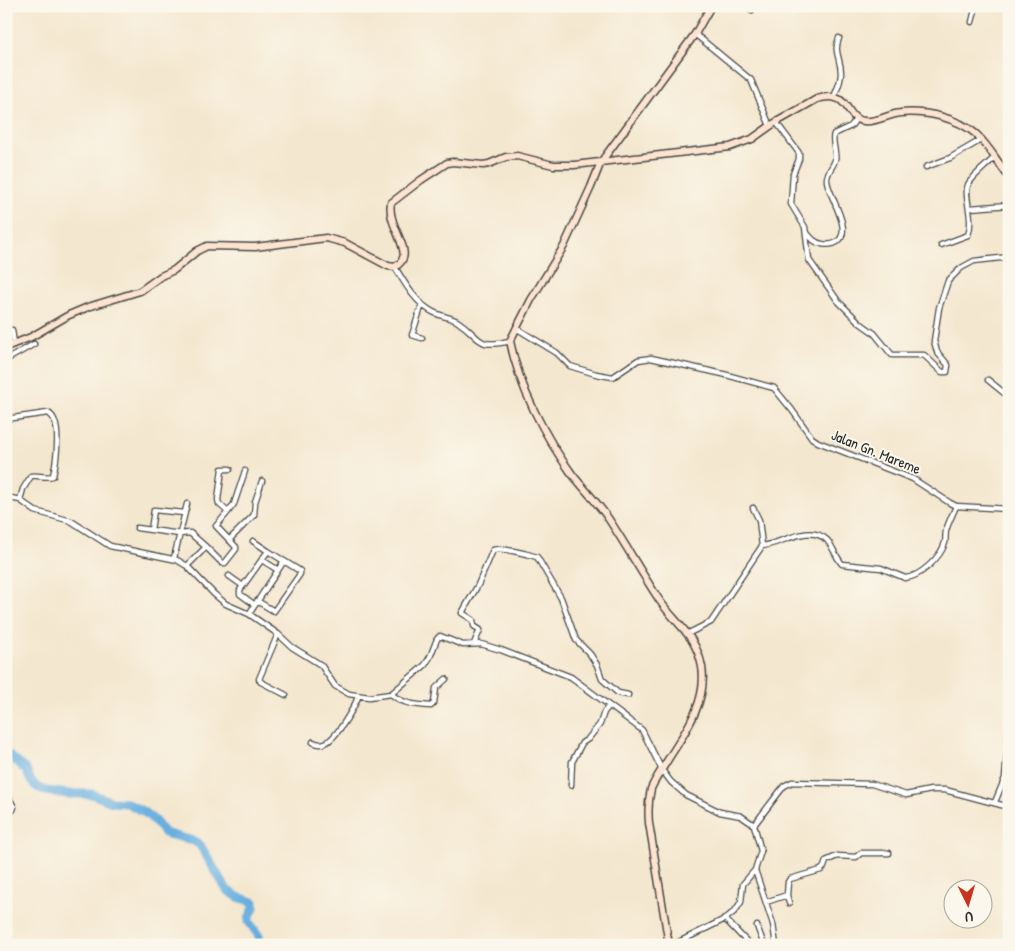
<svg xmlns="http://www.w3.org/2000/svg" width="1015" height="951" viewBox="0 0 1015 951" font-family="'Patrick Hand',sans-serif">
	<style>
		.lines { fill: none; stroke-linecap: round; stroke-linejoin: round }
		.river { stroke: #68afdf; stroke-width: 9 }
		.street-casing { stroke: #494744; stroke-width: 7 }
		.secondary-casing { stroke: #494744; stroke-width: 9 }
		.street { stroke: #fff; stroke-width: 4.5 }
		.secondary { stroke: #fde4d0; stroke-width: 6 }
		.labels { text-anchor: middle; stroke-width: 4; stroke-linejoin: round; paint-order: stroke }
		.street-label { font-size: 15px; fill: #2b2b2b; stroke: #fbf7ec }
	</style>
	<rect width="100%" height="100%" fill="#fbf7ec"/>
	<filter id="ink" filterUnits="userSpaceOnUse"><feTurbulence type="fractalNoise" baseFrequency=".02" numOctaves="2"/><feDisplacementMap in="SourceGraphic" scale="10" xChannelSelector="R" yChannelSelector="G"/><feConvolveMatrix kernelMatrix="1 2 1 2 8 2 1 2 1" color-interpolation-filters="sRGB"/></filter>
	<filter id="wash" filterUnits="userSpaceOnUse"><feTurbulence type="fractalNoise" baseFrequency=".0096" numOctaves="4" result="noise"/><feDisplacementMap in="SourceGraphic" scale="20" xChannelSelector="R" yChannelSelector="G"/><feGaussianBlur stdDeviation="1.12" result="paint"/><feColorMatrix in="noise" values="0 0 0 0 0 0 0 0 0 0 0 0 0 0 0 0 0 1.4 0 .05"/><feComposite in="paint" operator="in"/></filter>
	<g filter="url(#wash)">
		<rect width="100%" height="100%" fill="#f4e7cf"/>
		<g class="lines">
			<path class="river" d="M6 753 26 770 31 781 37 787 46 791 68 794H92L112 802 127 803 144 812 155 821 164 833 194 841 200 845 227 890 238 897 254 902V908L249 918V922L259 936 260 945"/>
		</g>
	</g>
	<g filter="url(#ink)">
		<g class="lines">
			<defs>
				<path id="street" d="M745 6 752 10
					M972 22 976 6
					M695 34 751 80 770 126
					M834 97C837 89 841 82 841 73 841 58 833 53 839 38
					M776 122 799 153V159L793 174 791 204 805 227 809 260 838 301 860 323 874 333 892 355H924L942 372H947L948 365 937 352 934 341 939 308 948 281 961 268 974 261 1009 257
					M926 167 950 158 981 140
					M970 208 1009 205
					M807 233C811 238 815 243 822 244 826 245 833 245 837 242 854 231 829 197 827 181 826 172 833 168 835 160 837 152 831 142 834 134L851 126 856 119
					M941 245 968 235C975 218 962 194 969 183 975 174 987 165 995 157
					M395 267C405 284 417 305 435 313 443 317 450 317 457 321 483 338 474 349 510 341
					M516 328 557 353 570 366 596 374 613 377 638 360 651 358 723 374 774 388 792 410 812 438 818 442 913 479 950 503 956 506 1009 509
					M12 330 14 344
					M422 338 412 335 422 304
					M6 360 34 344
					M1007 367 1009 368
					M988 380 1009 397
					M6 419 48 413C63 420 56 462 53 476 46 478 38 475 31 476L23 489 20 500
					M6 497 20 500 35 511 71 521 110 546 177 560 187 566 214 594 226 604 249 614 278 634 292 647 321 665 335 686 349 694 369 697 391 694 425 665 430 657 437 639 440 636 463 645 481 644 501 650 571 677 642 730 662 770 671 782 686 795 720 812 741 816 754 825 761 851 755 870 773 924 776 945
					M753 508 759 520 762 546
					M228 512 234 504 245 471
					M137 528 180 534 190 533 206 547
					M151 530 154 510 184 513
					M229 540 254 515 255 502 262 481
					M253 541 268 551
					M174 558 187 504
					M262 560 278 570
					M187 566 206 547 222 563H225L236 549V547L216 526 228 512 219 504 218 500 222 469H230
					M229 576 243 586
					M255 605 240 594V590L243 586 268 551 284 561
					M249 614 284 561 300 571V574L274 611 257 601
					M689 633 711 622 762 546C781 544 810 523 827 540 833 547 836 557 842 564L881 568 905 578C920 577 940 558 945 543 946 539 945 535 946 531 948 523 953 514 956 506
					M278 634 259 679 261 682 286 695
					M474 644 480 630 474 626 473 620 462 613 478 585 493 550C501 547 528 554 537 557L561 598 576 640 590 654 597 665 602 679 618 693 628 695
					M391 694C403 704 415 705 431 706L434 703 436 688 446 679
					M313 742C317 744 321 745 325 743 336 739 354 708 358 697
					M571 785 572 762 582 743 588 739 600 724 604 712 609 706
					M6 793 14 807 13 810 6 814
					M995 802 1005 778 1009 728
					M754 825 784 786 792 782 872 784 906 795 931 790H945L1009 807
					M787 895 788 882 790 879 821 870 824 867 826 861 837 856 856 857 861 853H889
					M766 902 787 895 789 903
					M725 919 750 945
					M757 926 764 945
					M670 945 679 942 725 919 735 911 741 902 743 884 755 870"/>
				<path id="secondary" d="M6 347 31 337 69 315 88 307 140 291 161 276 174 270 197 251 207 246 255 247 326 238 345 243 388 266 395 267C398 265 402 262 403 258 408 246 387 222 391 203L421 180 447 163 453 162 483 165 489 164 506 157 517 156 553 165H574L730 147 752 139 773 124 817 99C852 89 844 120 864 121 876 123 888 114 901 113 926 111 956 117 976 134 989 146 998 163 1009 177
					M669 945 649 823C648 812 648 801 651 789 654 781 659 774 664 766 682 736 708 704 702 667 696 635 677 625 660 601 642 574 626 545 608 518 597 502 584 489 572 474 545 437 519 387 510 341L531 300 564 246 591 187 601 162 695 34 711 6"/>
			</defs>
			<use href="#street" class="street-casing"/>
			<use href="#secondary" class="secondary-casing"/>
			<use href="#street" class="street"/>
			<use href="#secondary" class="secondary"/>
		</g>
	</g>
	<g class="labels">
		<g class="street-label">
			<text transform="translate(876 452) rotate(22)" y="5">Jalan Gn. Mareme</text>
		</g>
	</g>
	<rect width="1015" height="951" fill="none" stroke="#fbf7ec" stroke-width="25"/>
	<g transform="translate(968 904) rotate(175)"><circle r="24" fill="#fbf7ec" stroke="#a8a59f"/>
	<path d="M0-4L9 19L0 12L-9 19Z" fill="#c8321e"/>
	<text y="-8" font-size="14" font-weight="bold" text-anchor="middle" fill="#2b2b2b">U</text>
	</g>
</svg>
